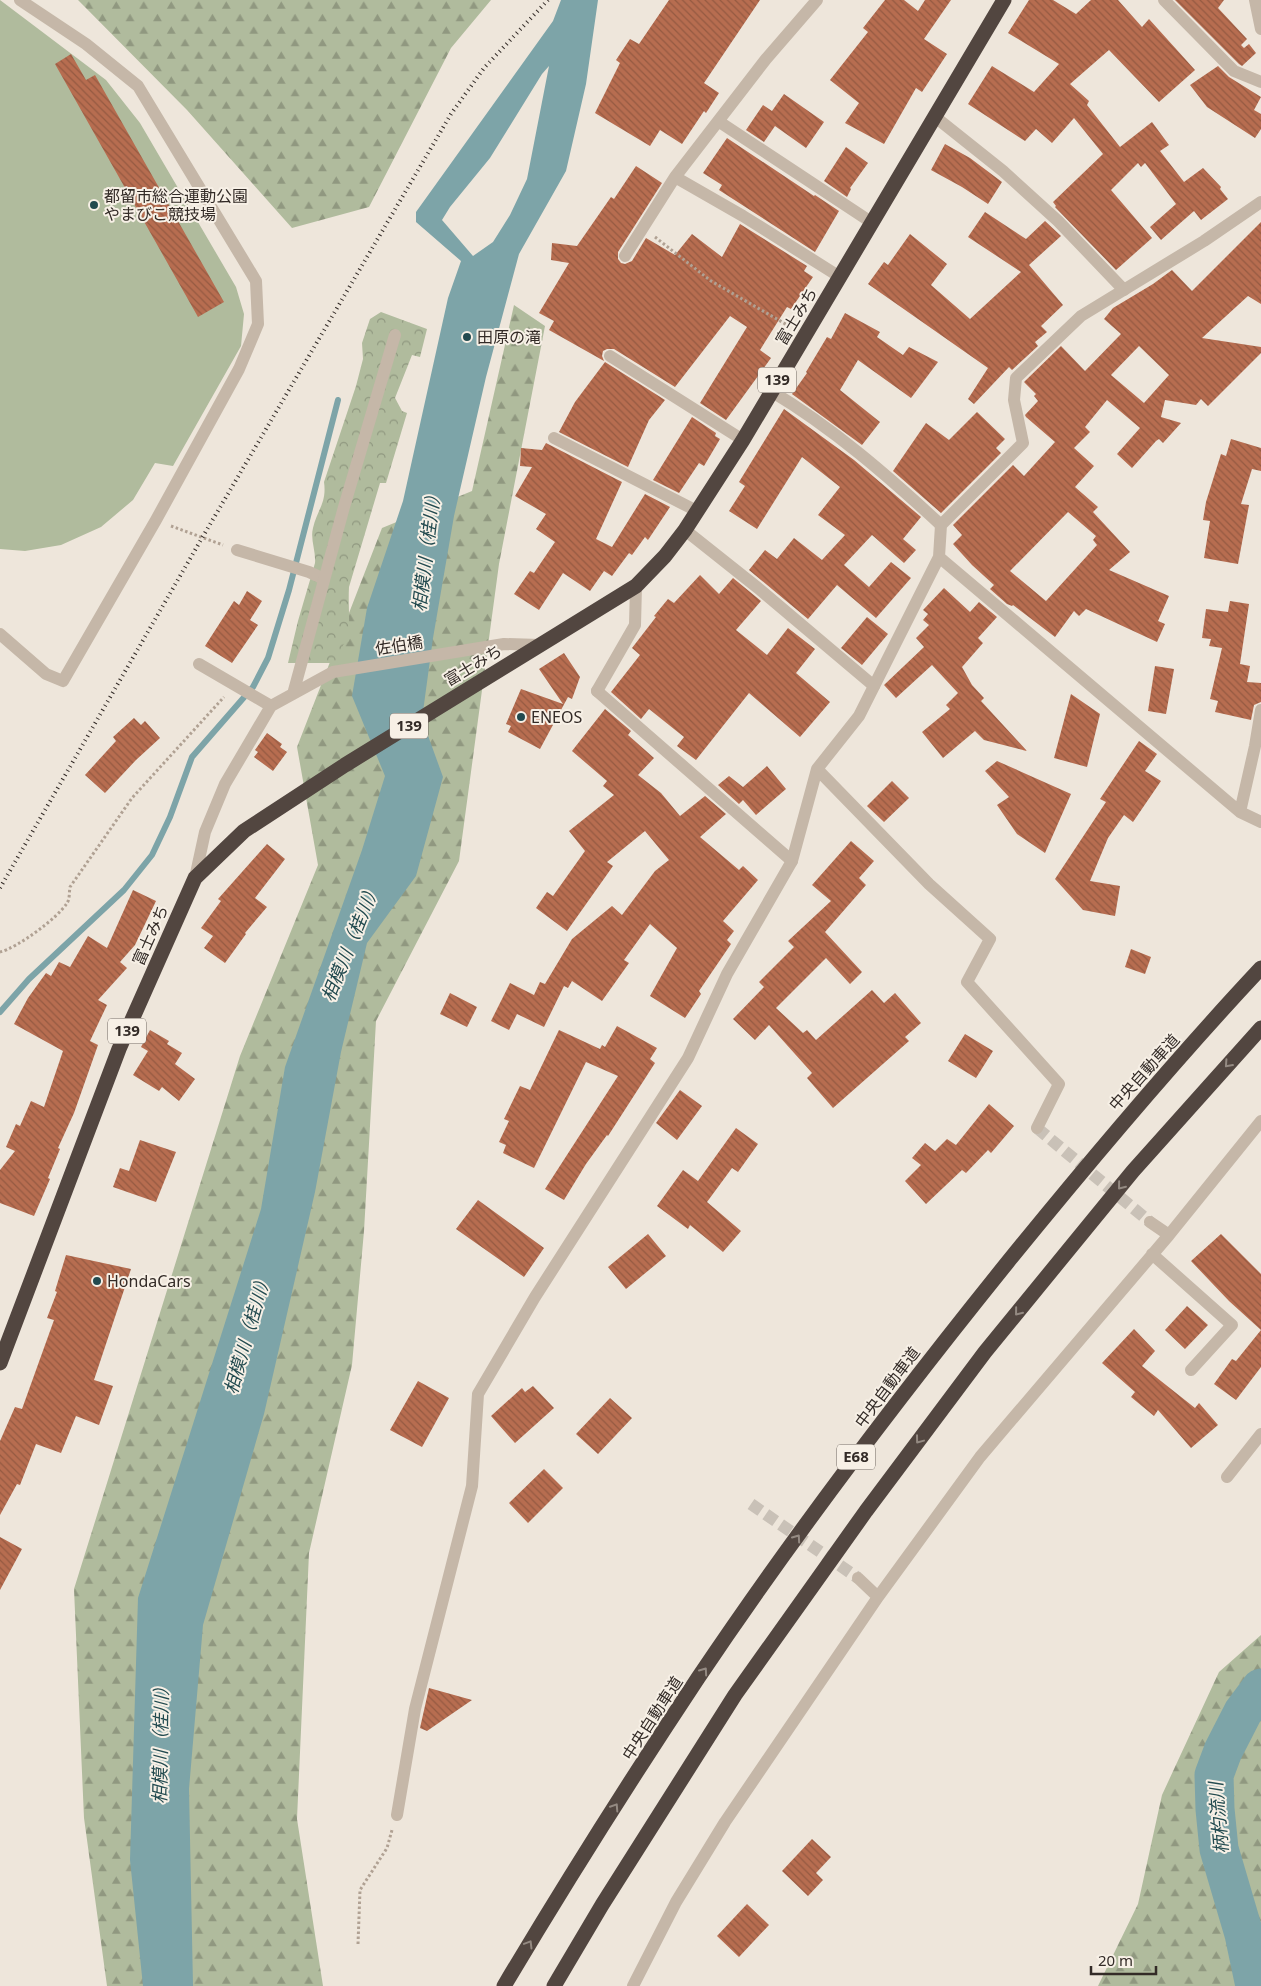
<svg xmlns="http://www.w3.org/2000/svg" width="1261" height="1986" viewBox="0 0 1261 1986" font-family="'Noto Sans','Noto Sans JP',sans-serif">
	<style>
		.green { fill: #b0bb9d }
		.forest { fill: url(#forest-firs) }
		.park { fill: url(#park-crowns) }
		.water { fill: #7da4a8; fill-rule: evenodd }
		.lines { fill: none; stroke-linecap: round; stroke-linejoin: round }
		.stream { stroke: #7da4a8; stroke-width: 6 }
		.river { stroke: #7da4a8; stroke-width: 39 }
		.building { fill: url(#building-back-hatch); fill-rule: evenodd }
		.street-tunnel { stroke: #c9c1b7; stroke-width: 12; stroke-dasharray: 12 6; stroke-linecap: butt }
		.path { stroke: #b0a193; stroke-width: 3; stroke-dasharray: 2.5 2.5; stroke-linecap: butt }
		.lane { stroke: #c5b7a8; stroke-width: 12 }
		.street { stroke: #c5b7a8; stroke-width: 12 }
		.highway { stroke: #524640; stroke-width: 15 }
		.rail { stroke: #332b27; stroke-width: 4; stroke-dasharray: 1 4; stroke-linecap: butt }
		.oneway { stroke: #948a82 }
		.poi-dot { fill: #224a4f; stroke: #f7f0e6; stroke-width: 2 }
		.labels { text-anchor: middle; stroke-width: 4; stroke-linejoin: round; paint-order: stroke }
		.shield { fill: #f7f0e6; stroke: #6e6660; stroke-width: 1 }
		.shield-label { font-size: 15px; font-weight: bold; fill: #332b27 }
		.poi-label { font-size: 16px; fill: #332b27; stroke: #f7f0e6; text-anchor: start }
		.street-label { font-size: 16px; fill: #332b27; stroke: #f7f0e6 }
		.water-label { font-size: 18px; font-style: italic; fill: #224a4f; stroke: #f7f0e6 }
	</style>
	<defs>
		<pattern id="forest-firs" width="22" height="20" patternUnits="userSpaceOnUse" patternTransform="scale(1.25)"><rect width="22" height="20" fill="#b0bb9d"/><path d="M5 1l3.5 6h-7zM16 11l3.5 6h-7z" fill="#909880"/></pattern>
		<pattern id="park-crowns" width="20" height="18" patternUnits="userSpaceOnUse" patternTransform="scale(1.25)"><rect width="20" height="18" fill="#b0bb9d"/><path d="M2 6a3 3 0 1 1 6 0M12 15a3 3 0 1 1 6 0" fill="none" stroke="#909880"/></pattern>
		<pattern id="building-back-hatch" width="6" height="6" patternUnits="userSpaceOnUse" patternTransform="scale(1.25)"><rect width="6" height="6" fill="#b76d50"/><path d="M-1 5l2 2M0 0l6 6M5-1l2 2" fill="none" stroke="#955a42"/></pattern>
	</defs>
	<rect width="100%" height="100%" fill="#eee6db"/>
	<path class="green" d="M0 0 106 80 140 123 236 287 244 314 241 346 173 466 155 463 133 500 101 527 61 545 25 551 0 549Z"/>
	<path class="forest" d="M78 0H491L451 48 369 207 292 228 187 110Z
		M514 305 545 326 499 564 459 861 376 1021 364 1231 352 1365 309 1553 297 1819 323 1986H107L84 1818 74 1589 240 1056 318 865 297 747 382 528 472 491Z
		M1261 1635V1986H1098L1138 1904 1162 1795 1219 1672Z"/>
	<path class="park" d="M381 312 427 329 420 357 412 355 395 398 402 411 407 413 386 483H380L349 587C348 605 350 623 349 641L343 645 341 663H288L298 621 315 563C316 551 310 539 313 528 317 510 327 503 324 482L356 386 363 359 362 343 370 319Z"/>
	<path class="water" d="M561 0H598L586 84 566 171 519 254 486 377 454 516 433 638 422 719 443 777 416 876 367 943 341 1052 315 1192 264 1414 203 1625 189 1789 193 1986H143L130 1860 138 1598 261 1209 285 1067 362 850 385 776 352 696 367 608 403 501 448 298 461 261 416 222V212L553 21ZM549 66 527 179 510 215 493 242 473 256 442 220 450 207 490 158 542 74Z"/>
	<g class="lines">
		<path class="stream" d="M0 1012 29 979 124 890 152 855 170 817 192 757 253 687 268 658 289 590 338 400"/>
		<path class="river" d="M1255 1986 1244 1934 1219 1849 1215 1809 1214 1775 1223 1751 1243 1712 1261 1688"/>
	</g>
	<path class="building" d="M669 0H760L704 83 719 93 706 113 704 111 682 144 660 130 650 146 595 113 620 63 616 60 630 39 639 44Z
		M885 0H904L918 11 925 0H951L924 39 947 54 922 92 916 88 884 144 845 123 859 103 830 80 868 32 863 28Z
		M1029 0H1053L1076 14 1091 0H1118L1142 27 1149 19 1195 70 1159 102 1109 50 1070 84 1089 101 1087 105 1120 147 1152 122 1169 145 1160 151 1184 182 1203 168 1221 187 1220 189 1228 199 1201 220 1194 211 1161 240 1150 227 1176 204 1145 163 1141 167 1138 163 1111 190 1152 238 1116 270 1055 207 1056 206 1053 202 1103 154 1074 118 1052 143 1036 129 1025 141 968 104 992 66 1034 92 1059 64 1008 33Z
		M1175 0H1224L1218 8 1247 39 1241 45 1244 48 1249 44 1256 53 1242 66 1239 64Z
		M71 54 86 80 95 75 224 302 198 317 55 64Z
		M1218 66 1229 77 1261 97 1254 110 1261 114V129L1255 138 1207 107 1190 85Z
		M784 94 824 122 806 148 775 126 764 142 746 130 763 105 772 111Z
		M727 138 814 196 815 195 839 211 815 252 719 190 722 185 703 173Z
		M945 144 970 158 1002 182 988 204 962 187 931 170Z
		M846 147 868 163 850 188 851 189 847 197 824 181Z
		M636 166 662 183 618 252V259L621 263 625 264 632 261 646 238 675 255 692 234 722 257 740 224 807 266 804 271 813 277 791 309 787 307 760 350 771 358 726 420 700 403 747 327 730 316 675 387 614 349H607L603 351 602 356 604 361 549 330 554 321 539 313 569 263 551 260 552 243 577 246 611 197 614 199Z
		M985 212 1026 239 1045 221 1061 236 1029 265 1063 305 1041 326 1047 332 1035 342 1038 346 1012 370 1009 367 974 404 968 399 988 368 868 284 884 262 888 265 910 234 947 264 931 285 970 319 1021 272 968 237Z
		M1261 222V304L1248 296 1202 338 1261 347V353L1208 406 1201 399 1196 405 1165 400 1161 417 1181 423 1163 443 1159 439 1156 441 1132 468 1117 454 1140 428 1107 400 1085 427 1090 432 1074 448 1094 466 1075 487 1098 507 1093 512 1130 552 1109 570 1169 596 1158 621 1165 624 1157 642 1086 609 1079 616 1074 611 1055 637 1013 605 1012 606 1007 604 990 589 994 585 972 565 953 544 962 535 953 525 1013 465 1024 476 1055 442 1026 417 1025 415 1038 401 1034 396 1036 394 1024 382 1061 346 1085 371 1121 334 1104 319 1113 308 1153 284 1172 270 1192 291ZM1139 346 1169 375 1144 403 1111 375ZM1068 512 1096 536 1093 540 1097 545 1046 601 1010 571Z
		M845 313 880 332 877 337 903 355 909 347 938 362 911 398 858 360 840 390 880 422 862 445 792 394 807 373 806 372 827 337 831 339Z
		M605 362 665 400 649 420 628 467 559 432 575 402Z
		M784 409 854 460 921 517 903 539 916 550 904 563 872 535 844 565 869 587 891 562 911 578 876 618 837 585 808 619 749 570 765 550 777 559 794 538 822 560 845 535 818 515 840 487 802 457 757 529 729 511 745 486 739 482Z
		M977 412 1005 439 996 448 1001 453 941 513 893 471 926 423 949 440Z
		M692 417 716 433 715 436 720 439 704 466 699 463 679 493 653 480Z
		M1231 439 1261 448V471L1252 469 1241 504 1249 505 1238 564 1204 558 1210 521 1203 520 1206 502 1221 454 1226 456Z
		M546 443 622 482 596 539 612 547 645 494 670 507 648 540 645 537 632 555 629 553 612 576 604 571 590 591 563 573 539 610 514 594 530 571 534 573 555 542 536 529 546 514 515 496 532 467 520 466 521 448 542 450Z
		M700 575 719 594 733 578 761 601 736 630 767 655 788 628 815 649 796 673 830 702 800 737 749 693 696 760 677 746 684 737 649 709 641 719 611 692 640 655 632 648 656 617 654 616 668 599 674 603Z
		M944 588 970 612 979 602 997 617 978 638 983 643 962 667 972 685 984 698 981 701 1027 751 984 740 975 731 943 758 922 732 950 709 946 705 958 693 932 665 896 698 884 685 924 647 916 638 929 625 923 620 928 614 923 610Z
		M247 591 262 601 250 620 258 625 232 663 205 646 234 601 239 605Z
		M1230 601 1249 604 1240 664 1250 666 1247 682 1261 683V702L1254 705 1251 720 1215 712 1218 701 1210 699 1222 648 1209 646 1211 639 1202 638 1206 609 1228 612Z
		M867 617 888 634 862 665 841 648Z
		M564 653 580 677 572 699 568 697 540 749 508 732 511 726 506 724 521 689 563 704 539 669Z
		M1155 666 1174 669 1166 714 1148 711Z
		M1071 694 1100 714 1087 767 1054 758Z
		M605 709 631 731 628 735 654 758 638 775 661 793 680 816 705 796 726 814 700 837 739 870 743 866 758 880 723 921 734 931 727 940 731 944 699 991 701 994 685 1018 650 996 677 948 650 924 624 960 629 963 602 1001 572 981 568 988 564 986 544 1027 517 1014 509 1030 491 1021 510 983 534 995 540 982 545 984 572 939 612 906 622 915 655 871 669 860 645 831 607 862 613 866 567 931 536 908 547 892 553 896 585 851 569 831 614 795 603 786 607 781 572 751Z
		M134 718 141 725 145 721 160 738 136 760 105 793 85 775 116 741 113 737Z
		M267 733 282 744 280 747 287 752 273 771 254 757 258 752 255 750Z
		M1139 741 1157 754 1145 771 1161 781 1133 822 1124 815 1108 838 1090 881 1120 886 1115 916 1083 910 1055 879 1106 802 1100 799Z
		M997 761 1071 794 1045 853 1017 834 997 805 1009 797 985 771Z
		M767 766 786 789 756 815 743 800 739 804 718 785 729 776 743 787Z
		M892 781 909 798 884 822 867 806Z
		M851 841 874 861 859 878 866 885 825 932 862 972 850 984 826 958 776 1008 803 1033 807 1030 816 1040 872 990 884 1003 895 993 921 1023 905 1037 909 1041 833 1108 807 1078 812 1073 769 1025 755 1040 733 1019 764 987 759 982 794 947 788 941 831 901 812 885Z
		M267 844 285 859 255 898 267 907 245 933 246 934 225 963 204 948 213 936 201 928 221 901 218 899Z
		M133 890 156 901 135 945 120 962 127 968 98 1000 107 1005 90 1041 98 1045 74 1113 58 1148 60 1149 48 1178 50 1179 34 1216 0 1203V1170L15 1151 6 1147 16 1124 20 1126 31 1101 44 1107 63 1051 14 1024 28 998 46 973 51 976 59 962 70 967 88 936 107 948Z
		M1131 949 1151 957 1145 974 1125 967Z
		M450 993 477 1007 467 1027 440 1014Z
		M617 1026 657 1048 650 1059 655 1063 608 1136 607 1135 586 1164 564 1200 545 1189 618 1076 586 1062 534 1168 503 1153 506 1145 499 1142 509 1121 504 1119 520 1086 530 1090 559 1030 600 1049 602 1045 605 1047Z
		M150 1030 169 1041 167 1044 182 1053 175 1064 195 1079 179 1101 162 1087 159 1091 133 1075 148 1051 141 1047Z
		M965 1034 993 1051 976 1078 948 1061Z
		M680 1090 702 1106 677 1140 656 1123Z
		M989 1104 1014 1126 991 1153 988 1150 966 1173 962 1170 926 1204 905 1181 921 1165 912 1158 925 1143 935 1151 947 1139 956 1145Z
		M736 1128 758 1144 738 1172 732 1168 707 1202 741 1231 723 1252 690 1225 688 1229 657 1206 683 1170 698 1181Z
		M140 1140 176 1152 156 1202 113 1187 120 1168 129 1171Z
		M478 1200 544 1248 524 1277 456 1229Z
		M648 1234 666 1256 626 1289 608 1267Z
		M1221 1234 1261 1274V1367L1236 1400 1214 1384 1232 1359 1236 1361 1261 1330 1229 1301 1191 1261Z
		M66 1255 131 1269 94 1380 113 1386 99 1425 76 1416 61 1453 36 1444 20 1485 17 1484 0 1515V1441L15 1407 22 1409 54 1320 47 1318 57 1292 55 1291Z
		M1187 1306 1208 1325 1185 1349 1165 1330Z
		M1134 1329 1155 1351 1142 1366 1195 1408 1199 1403 1218 1425 1191 1448 1158 1410 1154 1416 1131 1397 1135 1392 1102 1363Z
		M418 1381 449 1398 422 1447 390 1430Z
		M533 1386 554 1408 515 1443 491 1416 522 1388 525 1392Z
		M610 1398 632 1418 598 1454 576 1434Z
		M544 1469 563 1488 528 1523 509 1503Z
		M0 1537 22 1549 0 1590Z
		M429 1688 472 1700 427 1731 420 1728Z
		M812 1839 831 1857 816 1873 823 1880 808 1896 782 1871Z
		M747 1904 769 1925 739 1957 717 1936Z"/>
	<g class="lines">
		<path class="street-tunnel" d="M1037 1128 1150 1222
			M751 1504 858 1578"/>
		<path class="path" d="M655 237 711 281 789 326
			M171 526 223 545
			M0 952C17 948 58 918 67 903 70 899 69 892 70 887L132 798 224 697
			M358 1944 360 1890 387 1848 392 1830"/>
		<path class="lane" d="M817 0 766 59 675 177 743 216 840 277
			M1164 0 1234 71 1261 82
			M1255 0 1261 29
			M934 116 1003 171 1058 221 1124 290
			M718 121 871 222
			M625 256 675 177
			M610 356 743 440
			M771 391C833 428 888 476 941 525
			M554 438 697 511
			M685 530 758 588 874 686
			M237 550 309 572 324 579
			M0 634 46 674 63 681 156 520 239 369 258 324 256 281 138 86 86 44 20 0
			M597 691 792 861"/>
		<path class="street" d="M939 557 1240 812 1261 822
			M199 664 271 706
			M597 691 635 625 636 586
			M293 694 344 507 395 335
			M817 769 929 884 990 939 967 982 1059 1084 1037 1128
			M1240 812 1255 746 1261 710
			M195 878 205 832 225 784 271 706 333 672 504 644 540 645
			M1150 1222 1169 1235
			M1152 1254 1232 1325 1191 1370
			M1227 1477 1261 1434
			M858 1578 878 1597
			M397 1815 415 1709 472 1486 478 1394 535 1297 688 1058 727 974 792 861 817 769 859 716 939 557 941 525 1023 443 1014 400 1016 378 1081 316 1204 241 1261 202
			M633 1986 676 1902 725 1822 878 1597 980 1457 1169 1235 1261 1121"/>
		<path class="highway" d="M0 1363 119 1049 195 878 244 831 345 765 636 586 665 556 685 530 743 440 1004 0
			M504 1986C566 1882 631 1779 698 1678 794 1535 899 1397 1007 1263 1089 1162 1172 1063 1261 968
			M554 1986 602 1905 735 1695 866 1511 985 1352 1133 1171 1261 1028"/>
		<path class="rail" d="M0 888 202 538 451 114 484 68 548 0"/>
	</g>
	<defs><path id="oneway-chevron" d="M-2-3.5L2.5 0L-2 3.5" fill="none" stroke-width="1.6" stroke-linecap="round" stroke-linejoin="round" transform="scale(1.25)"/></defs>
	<g class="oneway">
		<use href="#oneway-chevron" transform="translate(1228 1064) rotate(132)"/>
		<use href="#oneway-chevron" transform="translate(1121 1186) rotate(129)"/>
		<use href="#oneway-chevron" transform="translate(1018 1312) rotate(129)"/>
		<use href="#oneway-chevron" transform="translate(919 1440) rotate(127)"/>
		<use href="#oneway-chevron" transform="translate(797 1538) rotate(-55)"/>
		<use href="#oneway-chevron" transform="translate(704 1671) rotate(-55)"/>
		<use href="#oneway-chevron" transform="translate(615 1807) rotate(-57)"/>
		<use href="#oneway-chevron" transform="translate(529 1944) rotate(-59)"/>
	</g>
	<g class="poi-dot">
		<circle cx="94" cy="205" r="5"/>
		<circle cx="467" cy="337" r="5"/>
		<circle cx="521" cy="717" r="5"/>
		<circle cx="97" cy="1281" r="5"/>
	</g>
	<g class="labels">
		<g class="shield">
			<rect x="758" y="367.5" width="38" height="25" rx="4"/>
			<rect x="390" y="713.5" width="38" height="25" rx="4"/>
			<rect x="108" y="1018.5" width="38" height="25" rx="4"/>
			<rect x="837" y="1444.5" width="38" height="25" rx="4"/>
		</g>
		<g class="shield-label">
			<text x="777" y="385">139</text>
			<text x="409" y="731">139</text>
			<text x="127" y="1036">139</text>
			<text x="856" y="1462">E68</text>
		</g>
		<g class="poi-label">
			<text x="104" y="202">都留市総合運動公園<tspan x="104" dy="18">やまびこ競技場</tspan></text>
			<text x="477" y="343">田原の滝</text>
			<text x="531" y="723">ENEOS</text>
			<text x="107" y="1287">HondaCars</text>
		</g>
		<g class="street-label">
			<text transform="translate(796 316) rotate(-59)" y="6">富士みち</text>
			<text transform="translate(399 645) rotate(-9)" y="6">佐伯橋</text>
			<text transform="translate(473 665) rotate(-31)" y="6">富士みち</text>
			<text transform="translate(150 935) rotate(-66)" y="6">富士みち</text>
			<text transform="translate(1144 1072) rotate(-48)" y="6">中央自動車道</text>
			<text transform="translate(887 1387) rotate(-53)" y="6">中央自動車道</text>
			<text transform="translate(652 1718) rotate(-57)" y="6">中央自動車道</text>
		</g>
		<g class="water-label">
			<text transform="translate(427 549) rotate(-83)" y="6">相模川（桂川）</text>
			<text transform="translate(351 942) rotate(-68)" y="6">相模川（桂川）</text>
			<text transform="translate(248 1333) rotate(-74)" y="6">相模川（桂川）</text>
			<text transform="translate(161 1741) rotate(-89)" y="6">相模川（桂川）</text>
			<text transform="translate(1219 1818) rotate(-95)" y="6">柄杓流川</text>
		</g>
	</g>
	<path d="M1091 1966v8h65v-8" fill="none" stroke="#332b27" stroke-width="2.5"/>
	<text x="1098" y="1966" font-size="15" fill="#332b27" stroke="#f7f0e6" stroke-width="4" paint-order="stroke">20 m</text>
</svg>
